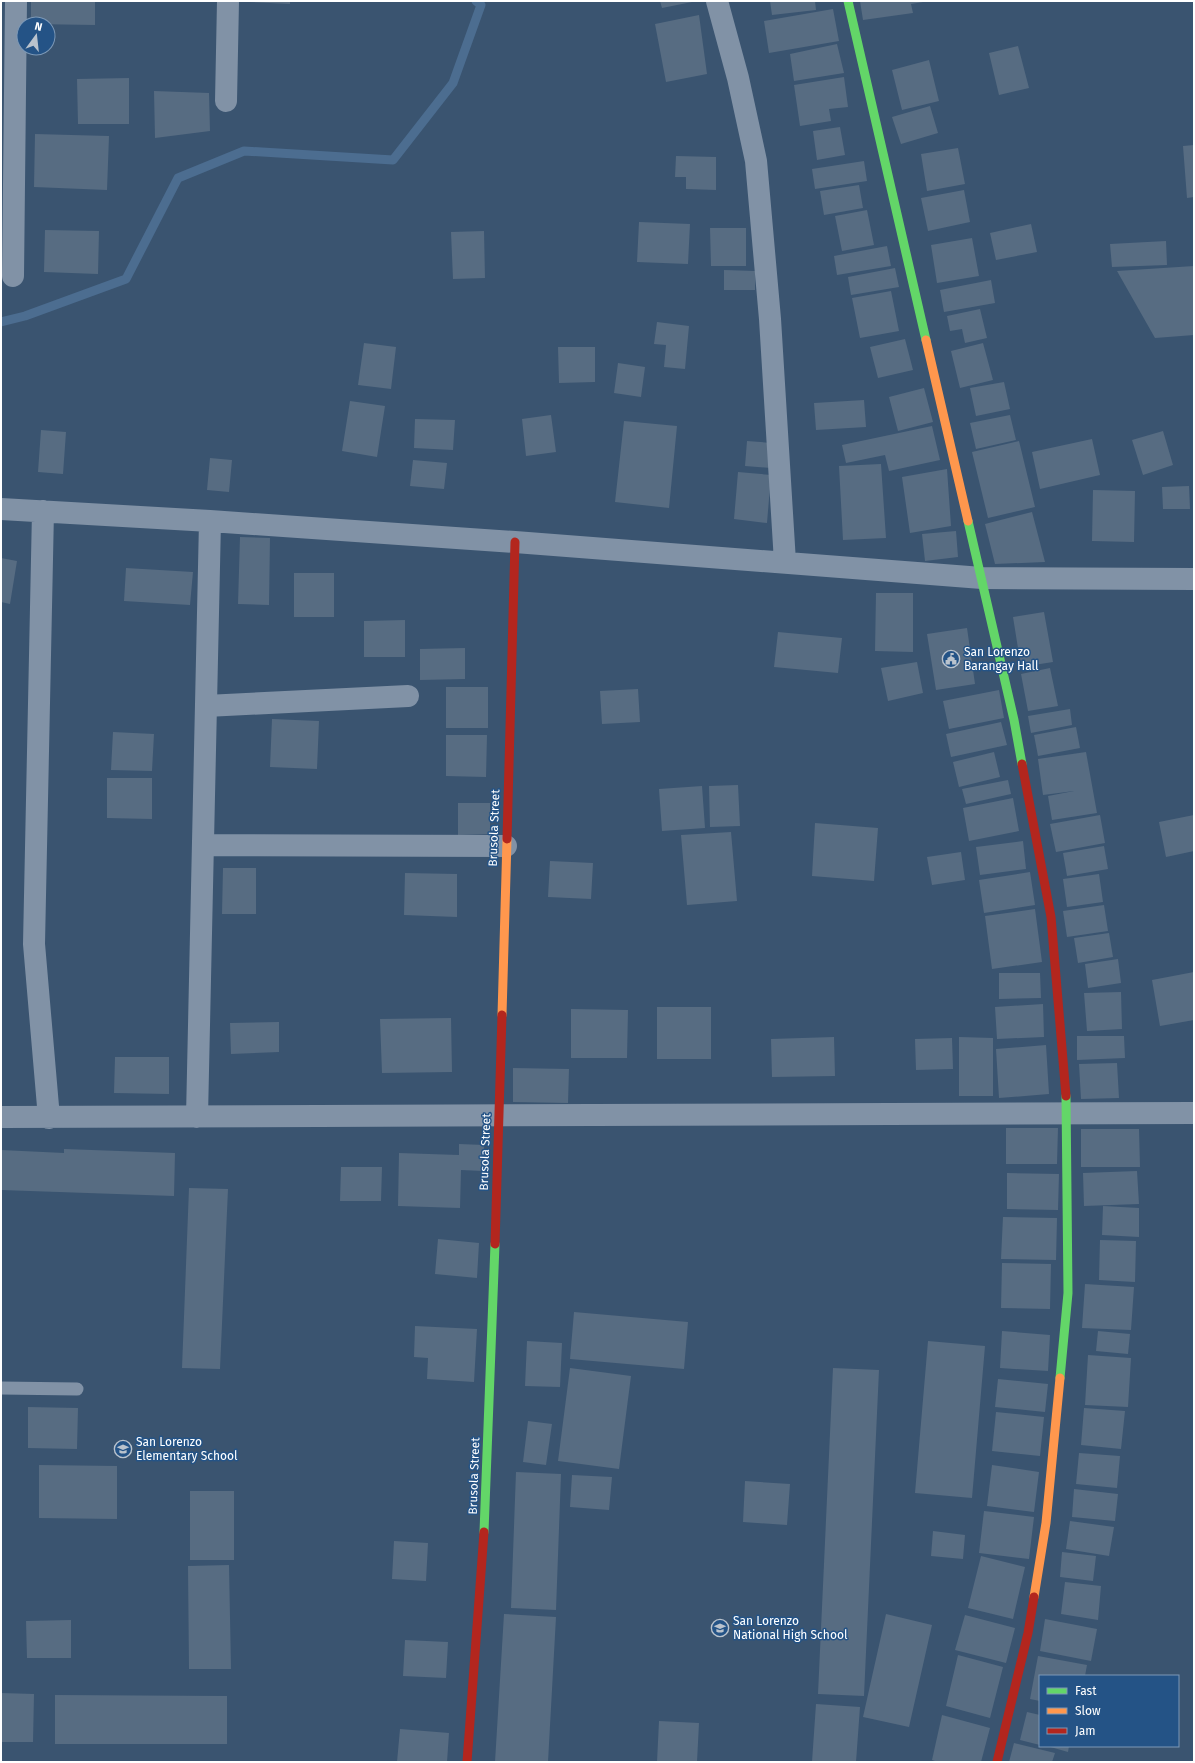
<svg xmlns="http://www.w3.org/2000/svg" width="1195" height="1763" viewBox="0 0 1195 1763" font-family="'Fira Sans',sans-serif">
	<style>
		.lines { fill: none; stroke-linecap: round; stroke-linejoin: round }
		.stream { stroke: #4c6d90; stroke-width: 9 }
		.building { fill: #576c82 }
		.lane { stroke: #8192a6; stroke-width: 13 }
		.street { stroke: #8192a6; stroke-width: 22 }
		.fast { stroke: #63d668; stroke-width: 9 }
		.slow { stroke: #ff974d; stroke-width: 9 }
		.jam { stroke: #b3261e; stroke-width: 9 }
		.labels { text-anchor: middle; stroke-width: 3; stroke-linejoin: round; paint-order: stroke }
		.poi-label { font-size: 12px; fill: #fff; stroke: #245386; text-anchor: start }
		.street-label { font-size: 12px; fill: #fff; stroke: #245386 }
	</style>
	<rect width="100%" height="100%" fill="#3a5470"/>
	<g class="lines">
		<path class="stream" d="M1 322 25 316 126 279 178 178 244 151 393 160 453 83 481 5 476 1"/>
	</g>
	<path class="building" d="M31 1H95V25L31 24Z
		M250 1H290V4L250 2Z
		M660 1H692V2L662 8Z
		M770 1H815L816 10 772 15Z
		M860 1H923V2L911 4 913 13 863 20Z
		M833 9 839 41 769 53 764 21Z
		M699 15 707 74 666 82 655 24Z
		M837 44 844 73 794 81 790 54Z
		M1018 46 1029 88 999 95 989 53Z
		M929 60 939 101 902 110 892 70Z
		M844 77 848 107 829 109 831 121 800 126 794 85Z
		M129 78V124H78L77 79Z
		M154 91 209 93 210 131 155 138Z
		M930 106 938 133 901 144 892 117Z
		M840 127 845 155 817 160 813 131Z
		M35 134 109 136 107 190 34 187Z
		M1194 145V197L1187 198 1183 146Z
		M958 148 965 184 927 191 921 154Z
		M676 156 716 157V190L686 189V177H675Z
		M864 161 867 181 815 189 812 169Z
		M859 185 863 208 824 215 820 191Z
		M964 190 970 222 928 231 921 198Z
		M867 210 874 245 842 251 835 216Z
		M639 222 690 224 688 264 637 262Z
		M1031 224 1037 252 996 260 990 233Z
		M710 228H746V266H711Z
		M45 230 99 231 98 274 44 272Z
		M484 231 485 278 453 279 451 232Z
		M972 238 979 276 937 283 931 245Z
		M1166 241 1167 265 1112 267 1110 244Z
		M887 246 891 266 837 275 834 256Z
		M1194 266V335L1155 338 1117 271Z
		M895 268 899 287 851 295 848 277Z
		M724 270 755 271V290H724Z
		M991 280 995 303 944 312 940 290Z
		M891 291 899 331 860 338 852 298Z
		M980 309 987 338 965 343 962 329 950 331 947 316Z
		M657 322 689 326 685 369 664 367 666 345 654 344Z
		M905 339 913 370 878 378 870 347Z
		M364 343 396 347 391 389 358 385Z
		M983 343 993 380 960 388 951 351Z
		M558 347H595V382L559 383Z
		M618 363 645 367 641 397 614 393Z
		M1004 382 1010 409 976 416 970 388Z
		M924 388 933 422 898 431 889 397Z
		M864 400 866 427 816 430 814 403Z
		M350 401 385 406 377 457 342 451Z
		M551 415 556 452 526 456 522 419Z
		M1010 415 1016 440 976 449 970 423Z
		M415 419 455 420 453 450 414 448Z
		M624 421 677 426 669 508 615 502Z
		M932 426 940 460 889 471 885 455 846 463 842 445Z
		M41 430 66 432 63 474 38 472Z
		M1163 431 1173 465 1143 475 1132 440Z
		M1092 439 1100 475 1040 489 1032 452Z
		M747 441 772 443 771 468 745 466Z
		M1019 441 1035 507 988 518 972 452Z
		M210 458 232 460 229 492 207 490Z
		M413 460 447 463 444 489 410 486Z
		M881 464 886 538 843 540 839 466Z
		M947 469 951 526 910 533 902 477Z
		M738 472 771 475 767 523 734 519Z
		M1189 486 1190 509H1163L1162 487Z
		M1093 490 1135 491 1134 542 1092 541Z
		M1032 512 1045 562 995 564 985 524Z
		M956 531 958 557 925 561 922 534Z
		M240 537 270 538 269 605 238 604Z
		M1 558 17 561 10 604 1 602Z
		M126 568 193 572 190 605 124 601Z
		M294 573H334V617H294Z
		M876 593H913V652L875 651Z
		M1044 612 1053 662 1021 667 1013 617Z
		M405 620V657H364V621Z
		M967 628 975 684 936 690 927 634Z
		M778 632 842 638 838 673 774 667Z
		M465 648V679L420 680V649Z
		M917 662 923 693 888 701 881 668Z
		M1050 668 1058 706 1028 711 1021 674Z
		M446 687H488V728H446Z
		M638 689 640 722 602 724 600 691Z
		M999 690 1004 718 949 729 943 701Z
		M1070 709 1072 725 1031 733 1028 716Z
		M272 719 319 721 317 769 270 767Z
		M1001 722 1007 745 951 757 946 734Z
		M1076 727 1080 748 1038 756 1034 735Z
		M113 732 154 734 152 771 111 770Z
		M446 735H487L486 777 446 776Z
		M994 752 1000 777 959 787 953 762Z
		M1086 752 1097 813 1052 820 1048 796 1074 791 1043 795 1038 759Z
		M107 778H152V819L107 818Z
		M1008 780 1011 794 966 804 962 789Z
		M738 785 740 826 710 827 709 786Z
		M702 786 705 828 662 831 659 789Z
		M1013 798 1019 831 969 841 963 808Z
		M458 803H490V834L458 835Z
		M1100 815 1105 843 1056 852 1050 824Z
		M1194 815V851L1166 857 1159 822Z
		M815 823 878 828 874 881 812 876Z
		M731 832 737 901 687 905 681 835Z
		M1023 841 1026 869 980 875 976 847Z
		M1104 846 1108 869 1067 876 1063 853Z
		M961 852 965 880 932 885 927 857Z
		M550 861 593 863 591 899 548 897Z
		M223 868H256V914H222Z
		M1030 872 1035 905 984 913 979 880Z
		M405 873 457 874V917L404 915Z
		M1099 874 1103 902 1067 907 1063 879Z
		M1104 905 1108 931 1067 937 1063 911Z
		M1035 909 1042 962 992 969 985 916Z
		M1109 933 1113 957 1078 963 1074 938Z
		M1118 959 1121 983 1088 988 1085 964Z
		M1194 972V1020L1160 1026 1152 980Z
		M999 973H1040L1041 998 999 999Z
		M1121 992 1122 1029 1087 1031 1084 993Z
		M1043 1004 1044 1037 997 1039 995 1007Z
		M657 1007H711V1059H657Z
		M571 1009 628 1010 627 1058H571Z
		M451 1018 452 1072 382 1073 380 1019Z
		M279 1022V1052L231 1054 230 1023Z
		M1077 1036H1124L1125 1058 1077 1060Z
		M834 1037 835 1076 772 1077 771 1039Z
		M959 1037 993 1038V1096H959Z
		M952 1038 953 1069 916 1070 915 1039Z
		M1046 1045 1049 1094 999 1098 996 1049Z
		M115 1057H169V1094L114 1093Z
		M1117 1063 1119 1098 1081 1099 1079 1064Z
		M513 1068 569 1069 568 1103 513 1102Z
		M1006 1128H1058L1057 1164H1006Z
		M1081 1129H1139L1140 1167H1081Z
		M459 1144 484 1145 483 1171 461 1170 460 1208 398 1206 399 1153 459 1155Z
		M64 1149 175 1153 174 1196 1 1190V1150L64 1153Z
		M341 1167H382L381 1201H340Z
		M1137 1171 1139 1204 1084 1206 1083 1173Z
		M1007 1173 1059 1174 1058 1210 1007 1209Z
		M189 1188 228 1189 220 1369 182 1368Z
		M1103 1206 1139 1208V1237L1102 1235Z
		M1003 1217 1057 1218 1056 1260 1001 1259Z
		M438 1239 479 1243 477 1278 435 1274Z
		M1100 1240 1136 1241 1135 1282 1099 1280Z
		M1002 1263 1051 1264 1050 1309 1001 1308Z
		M1085 1284 1134 1287 1131 1330 1082 1328Z
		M574 1312 688 1322 684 1369 570 1359Z
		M415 1326 477 1329 474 1382 427 1379 428 1358 414 1357Z
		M1002 1331 1050 1335 1048 1371 1000 1368Z
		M1098 1331 1130 1334 1128 1354 1096 1351Z
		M527 1341 562 1343 560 1387 525 1386Z
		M928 1341 985 1346 972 1498 915 1493Z
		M1088 1355 1131 1358 1128 1407 1085 1405Z
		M570 1368 631 1376 619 1469 558 1461Z
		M833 1368 879 1370 864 1696 818 1694Z
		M998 1379 1048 1384 1045 1412 995 1407Z
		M28 1407 78 1408 77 1449 28 1448Z
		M1084 1408 1125 1411 1121 1449 1081 1445Z
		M996 1412 1044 1417 1040 1456 992 1451Z
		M528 1421 552 1424 546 1465 523 1462Z
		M1079 1453 1120 1456 1117 1488 1076 1484Z
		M39 1465 117 1466V1519L39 1518Z
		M992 1465 1039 1472 1034 1512 987 1506Z
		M516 1472 561 1474 556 1610 511 1608Z
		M572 1475 612 1477 609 1510 570 1507Z
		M745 1481 790 1484 787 1525 743 1522Z
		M1074 1489 1118 1494 1115 1521 1072 1517Z
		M190 1491H234V1560H190Z
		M984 1511 1034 1517 1029 1559 979 1553Z
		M1070 1521 1114 1527 1109 1556 1066 1549Z
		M933 1531 965 1535 963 1559 931 1556Z
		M394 1541 428 1543 426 1581 392 1579Z
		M1062 1552 1096 1556 1093 1581 1060 1577Z
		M981 1556 1025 1567 1013 1619 968 1608Z
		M229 1565 231 1669H189L188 1566Z
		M1065 1582 1101 1586 1098 1620 1061 1614Z
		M504 1614 556 1617 548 1762H495Z
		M886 1614 932 1625 909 1727 863 1717Z
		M965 1615 1015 1628 1006 1663 955 1650Z
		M1045 1619 1097 1629 1091 1661 1040 1651Z
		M71 1620V1658H27L26 1621Z
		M405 1640 448 1642 446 1678 403 1676Z
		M958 1655 1003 1667 990 1718 946 1706Z
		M1038 1656 1087 1665 1085 1676H1040V1701L1030 1699Z
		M1 1693 34 1694 33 1742H1Z
		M55 1695 227 1696V1744H55Z
		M816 1704 860 1707 856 1762H812Z
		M1027 1712 1040 1715V1745L1020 1740Z
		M942 1715 990 1728 981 1762H938L932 1760Z
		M659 1721 699 1723 697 1762H657Z
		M400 1729 449 1733 447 1762H397Z
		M1014 1743 1055 1753 1052 1762H1009Z
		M1047 1746H1069L1068 1752Z"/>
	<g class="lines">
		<path class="lane" d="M1 1388 77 1389"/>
		<path class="street" d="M717 1 738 78 756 161 770 319 785 562
			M226 101 228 1
			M13 276 16 1
			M1 509 210 521 515 542 982 578 1194 579
			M43 511 34 944 49 1118
			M206 706 408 696
			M203 845 506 846
			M1 1117 1194 1113
			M197 1117 210 521"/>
		<path class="fast" d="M848 1 926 340
			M968 521 1014 720 1022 764
			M1060 1378 1068 1293 1066 1096
			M484 1532 495 1244"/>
		<path class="slow" d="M926 340 968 521
			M502 1015 507 839
			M1034 1597 1046 1523 1060 1378"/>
		<path class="jam" d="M1022 764 1051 917 1066 1096
			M507 839 515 542
			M495 1244 502 1015
			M467 1762 484 1532
			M997 1762 1028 1633 1034 1597"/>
	</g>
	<defs>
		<symbol id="civic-ring" viewBox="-11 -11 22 22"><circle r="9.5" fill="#245386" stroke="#bac3cd" stroke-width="1.5"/><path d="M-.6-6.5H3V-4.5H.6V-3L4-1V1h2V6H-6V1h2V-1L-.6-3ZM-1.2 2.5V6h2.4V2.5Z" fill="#bac3cd"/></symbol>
		<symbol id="school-ring" viewBox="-11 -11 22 22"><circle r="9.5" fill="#245386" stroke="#bac3cd" stroke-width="1.5"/><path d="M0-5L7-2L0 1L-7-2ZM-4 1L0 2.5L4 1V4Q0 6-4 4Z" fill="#bac3cd"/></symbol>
	</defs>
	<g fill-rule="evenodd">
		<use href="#civic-ring" x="941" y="649" width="20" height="20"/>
		<use href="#school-ring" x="113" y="1439" width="20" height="20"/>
		<use href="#school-ring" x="710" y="1618" width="20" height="20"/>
	</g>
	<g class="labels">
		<g class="poi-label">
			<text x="964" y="656">San Lorenzo<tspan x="964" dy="14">Barangay Hall</tspan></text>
			<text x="136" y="1446">San Lorenzo<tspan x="136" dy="14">Elementary School</tspan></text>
			<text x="733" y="1625">San Lorenzo<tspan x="733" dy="14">National High School</tspan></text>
		</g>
		<g class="street-label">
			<text transform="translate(494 828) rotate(-88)" y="4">Brusola Street</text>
			<text transform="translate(485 1152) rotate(-88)" y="4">Brusola Street</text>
			<text transform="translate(474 1476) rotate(-88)" y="4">Brusola Street</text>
		</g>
	</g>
	<rect width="1195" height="1763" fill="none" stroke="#ffffff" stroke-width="4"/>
	<rect x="1039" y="1675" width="140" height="72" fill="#245386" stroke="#7c98b6"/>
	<rect x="1047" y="1688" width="20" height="6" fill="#63d668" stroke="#7c98b6"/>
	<text x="1075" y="1695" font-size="12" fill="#ffffff">Fast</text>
	<rect x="1047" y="1708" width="20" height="6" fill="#ff974d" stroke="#7c98b6"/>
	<text x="1075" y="1715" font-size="12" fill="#ffffff">Slow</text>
	<rect x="1047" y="1728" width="20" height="6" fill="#b3261e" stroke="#7c98b6"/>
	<text x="1075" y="1735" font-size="12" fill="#ffffff">Jam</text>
	<g transform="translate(36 36) rotate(15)"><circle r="19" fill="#245386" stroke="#7c98b6"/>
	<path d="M0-3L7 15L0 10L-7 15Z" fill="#bac3cd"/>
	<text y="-6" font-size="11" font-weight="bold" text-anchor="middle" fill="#ffffff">N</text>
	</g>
</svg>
